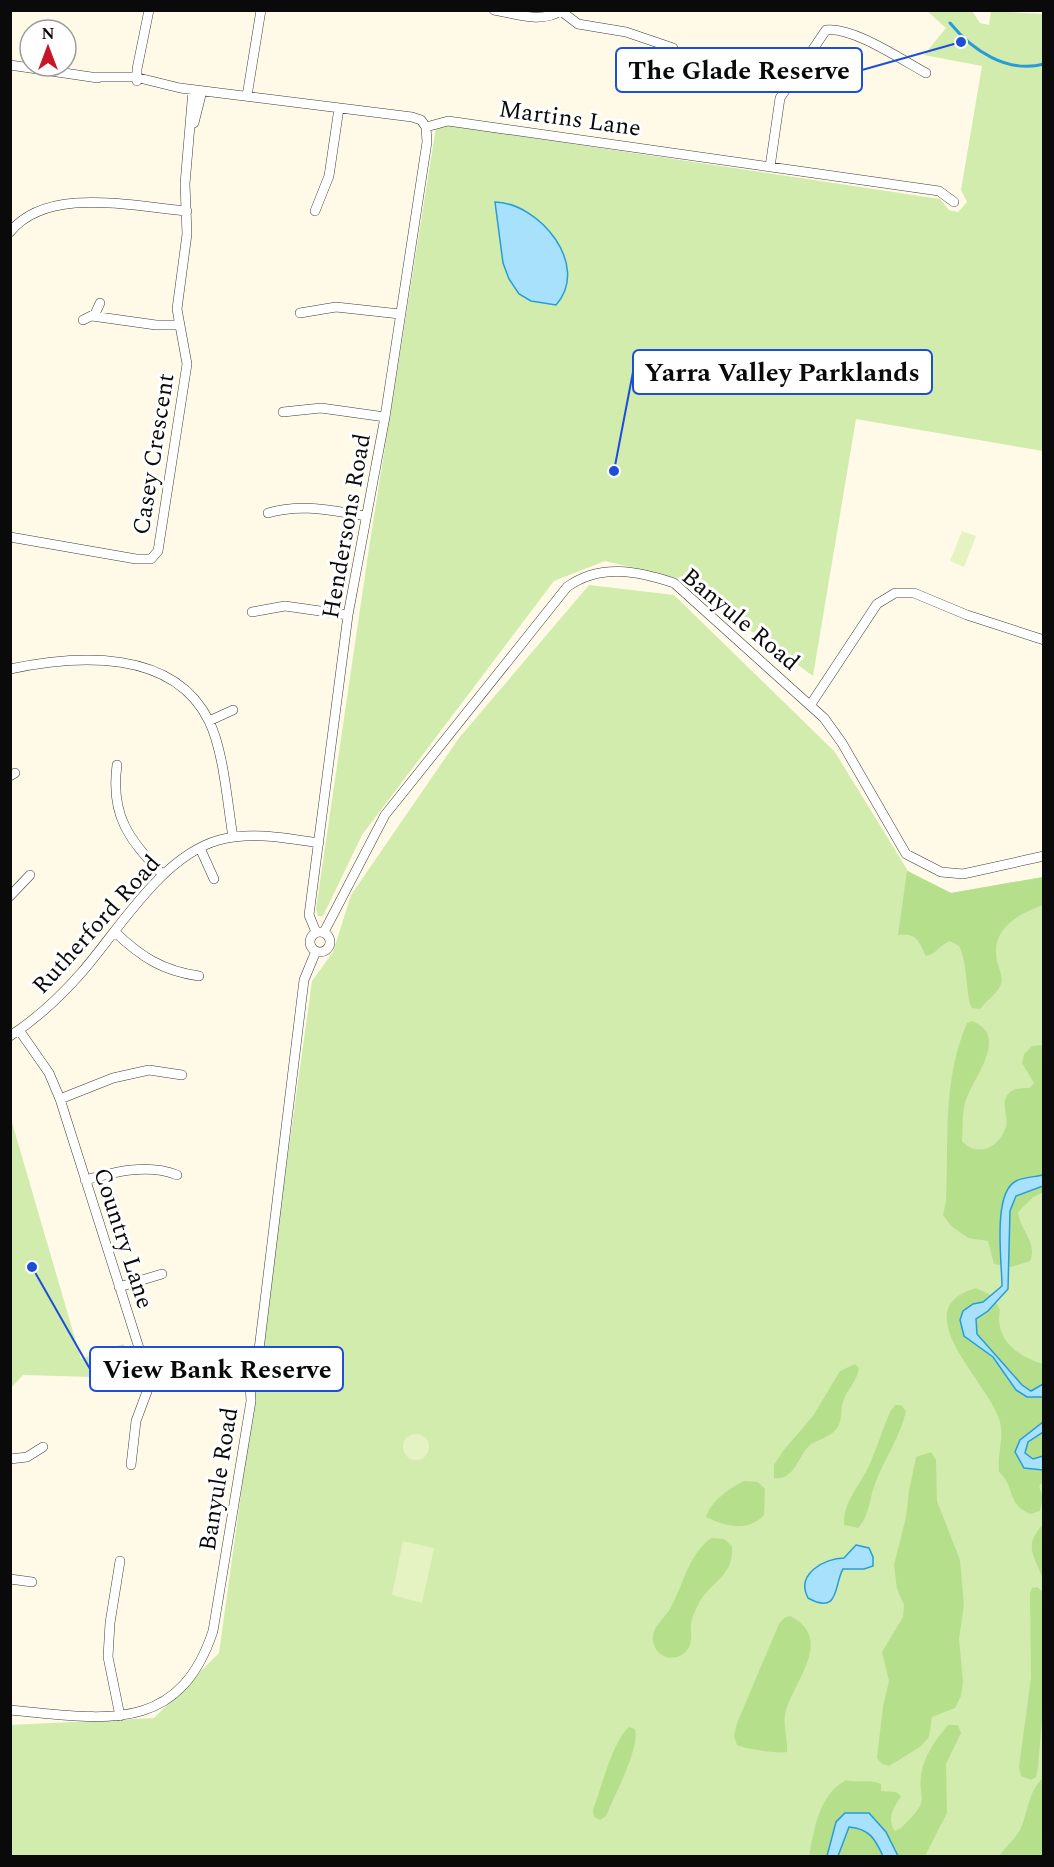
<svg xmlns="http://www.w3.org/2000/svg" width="1054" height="1867" viewBox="0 0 1054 1867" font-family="Spectral,serif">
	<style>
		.green { fill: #d2ecae }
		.forest { fill: #b6df8c }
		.pitch { fill: #e4f3c1 }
		.water { fill: #a7e1fc; stroke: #289cd9; stroke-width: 1.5 }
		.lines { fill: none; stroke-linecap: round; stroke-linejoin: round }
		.stream { stroke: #289cd9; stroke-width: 3 }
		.minor-casing { stroke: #3d3d3d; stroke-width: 10 }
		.minor { stroke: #fff; stroke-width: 9 }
		.labels { text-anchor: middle; stroke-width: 6; stroke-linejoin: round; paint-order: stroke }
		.street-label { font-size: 24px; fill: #0a0a0a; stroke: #fff }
		.leader { fill: none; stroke: #1d4ed8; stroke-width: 2 }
		.callout-dot { fill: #1d4ed8; stroke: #fff; stroke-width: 2 }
		.callout { fill: #fff; stroke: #1d4ed8; stroke-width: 2 }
		.callout-label { font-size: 26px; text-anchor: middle; font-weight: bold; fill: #0a0a0a }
	</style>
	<rect width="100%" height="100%" fill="#fff9e8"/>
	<path class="green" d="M927 11H972L980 23 989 25 991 11 1043 14V451L856 419 813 676 680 579 605 561 554 581 362 835 323 916H318L316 909 369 548 436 127 447 125 940 199 949 210 958 212 967 202 961 190 982 66 924 55 946 28Z
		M589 585 674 595 835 752 908 871 951 893 1043 877V1856H11L10 1725 154 1718 219 1653 312 981 333 952 351 895 459 738Z
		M11 1119 81 1359 123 1344 136 1361 92 1377 23 1375 11 1388Z"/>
	<path class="forest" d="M907 871 951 893 1043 877V905C1018 914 990 929 997 961 999 970 1005 979 999 988 995 995 985 1002 980 1009L972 1008C966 999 968 964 959 946L950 941C940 945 936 954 926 956 918 940 917 933 898 935Z
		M972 1021C1011 1036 972 1078 965 1103 962 1114 963 1128 962 1141 977 1158 999 1148 1006 1127 1009 1116 1000 1104 1008 1094 1013 1088 1023 1088 1030 1088L1034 1083 1022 1063 1024 1054 1032 1046 1043 1045V1192L1032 1198 1018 1212C1020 1231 1038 1242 1030 1261L1011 1267 994 1264 988 1241 968 1238 951 1226 943 1215 946 1201C949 1140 942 1081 967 1023Z
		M976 1288 993 1296 1000 1310C994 1339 1018 1357 1043 1364L1044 1481 1039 1486 1043 1497 1040 1511 1031 1514C1006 1505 1016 1487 999 1472 997 1455 1004 1439 1000 1422 990 1383 902 1309 976 1288Z
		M855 1364 859 1368C857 1382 847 1389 843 1402 840 1411 843 1420 837 1428 829 1439 819 1438 810 1445 798 1455 795 1481 774 1478V1465L783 1451 813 1416 840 1371Z
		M895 1405H901L906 1411C900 1438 884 1459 875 1484 869 1499 870 1515 858 1528L844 1525C843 1500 862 1484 871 1461 878 1445 883 1428 890 1412Z
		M931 1452 936 1460 937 1501 960 1560 964 1605 959 1639 963 1682 961 1696 955 1708 932 1717 929 1737 920 1747 889 1766 882 1764 877 1758 883 1706 889 1681 882 1652 903 1617 904 1605 897 1589 894 1565 906 1517 909 1491 916 1457Z
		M744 1481 758 1482 765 1489 764 1515C748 1532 727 1527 706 1517 710 1502 731 1487 744 1481Z
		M1043 1524H1044L1043 1579C1034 1555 1023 1546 1043 1524Z
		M711 1538 724 1539 732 1546C734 1577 712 1580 699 1603 696 1609 692 1617 691 1624 690 1631 693 1640 689 1647 679 1666 651 1658 653 1636 654 1625 664 1619 670 1609 683 1586 688 1555 711 1538Z
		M1037 1587 1042 1591 1043 1602 1044 1696 1038 1767 1036 1777 1031 1780 1021 1776 1019 1767 1031 1678 1030 1594 1032 1588Z
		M790 1616C837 1639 790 1685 785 1715 783 1726 788 1739 787 1752 780 1754 745 1749 737 1745L734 1736 737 1723 779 1624 784 1618Z
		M948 1725H958L961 1733 946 1764 947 1813 925 1856H809C815 1827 818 1796 846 1780 858 1783 871 1779 881 1784V1791L896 1792 901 1796C894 1808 886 1818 895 1831 903 1828 904 1824 910 1819 930 1797 918 1800 921 1776 923 1757 936 1739 948 1725Z
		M629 1727 635 1729C640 1749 614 1796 606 1816L600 1820 594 1817 593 1810C601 1789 613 1740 629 1727Z
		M1043 1778V1856H999C1005 1847 1015 1839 1020 1830 1029 1811 1027 1793 1043 1778Z"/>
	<path class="pitch" d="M962 531 976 536 964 567 950 561Z
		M403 1447a13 13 0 1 1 26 0a13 13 0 1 1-26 0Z
		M403 1541 434 1548 422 1603 392 1595Z"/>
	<path class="water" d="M495 202C540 203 591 266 556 305L531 301 519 294 509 279 503 263Z
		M1043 1175V1186L1016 1196 1010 1211 1008 1289 988 1311 976 1319 977 1334 1022 1385 1031 1391 1043 1384V1397H1027L1016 1390 993 1357 964 1336 960 1320 963 1311 973 1304 983 1302 1002 1286C1002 1263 992 1193 1016 1181 1023 1177 1035 1177 1043 1175Z
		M1043 1422V1432L1028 1442 1025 1453 1033 1459 1043 1456V1470L1024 1468 1015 1452 1020 1440Z
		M856 1545 869 1548 873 1557V1566L864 1569H843C834 1584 840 1616 808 1598 795 1574 825 1558 844 1558Z
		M845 1813H869L886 1832 898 1856H883C875 1839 870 1829 849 1827L838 1856H827L836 1822Z"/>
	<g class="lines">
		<path class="stream" d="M950 23C972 50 1007 74 1044 64"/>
		<defs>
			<path id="minor" d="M494 10C516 14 542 24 562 10
				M561 11 578 24 626 32 673 48
				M10 65 98 78
				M94 77H135L180 88 412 117 421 120 426 127
				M137 81V69L149 10
				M247 96 261 10
				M194 123 202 91
				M426 127 448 121 939 191 954 202
				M770 167 780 98 826 30C852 26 902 60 926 73
				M315 211 329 176 339 108
				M10 232C48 185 134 207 187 211
				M300 313 336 307 400 314
				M92 316 156 325H178
				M83 320 95 314 100 303
				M283 412 321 408 385 417
				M268 513C302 503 332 511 366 516
				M10 537 136 559H151L158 551 187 364 177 309 187 234 185 184 193 90
				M252 612 285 606 348 615
				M10 669C76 655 173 648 209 721 224 752 227 802 233 837
				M811 704 877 604 895 593H914L967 615 1044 640
				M209 721 233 710
				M117 765C110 817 130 840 163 875
				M10 776 15 773
				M200 848 214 879
				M10 896 30 875
				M310 942a10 10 0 1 1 20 0a10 10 0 1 1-20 0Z
				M115 932C141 957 163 971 199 976
				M316 932 309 915 348 615 385 417 427 142 426 127
				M324 932 385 815 567 587C600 563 638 571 674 583L824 718 842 743 906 854 941 872 963 874 1044 856
				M19 1030 49 1073 60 1099 139 1348 155 1370 250 1384
				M10 1036C38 1018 61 996 82 972 120 928 162 856 219 840 252 831 286 838 319 843
				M60 1099 113 1078 149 1070 182 1075
				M85 1180C114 1172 148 1163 177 1175
				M119 1287 162 1274
				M10 1459 27 1457 43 1447
				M131 1465 136 1421 155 1370
				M120 1561 110 1623 108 1657 120 1716
				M10 1579 32 1582
				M10 1710C101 1718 178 1737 213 1631L251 1401 250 1384 257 1366 304 980 316 951"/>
		</defs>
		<use href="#minor" class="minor-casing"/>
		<use href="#minor" class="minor"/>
	</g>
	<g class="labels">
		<g class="street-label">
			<text transform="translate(570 118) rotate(8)" y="8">Martins Lane</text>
			<text transform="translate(153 454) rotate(-81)" y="8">Casey Crescent</text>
			<text transform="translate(346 526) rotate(-80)" y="8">Hendersons Road</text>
			<text transform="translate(741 619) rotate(40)" y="8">Banyule Road</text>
			<text transform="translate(96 924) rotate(-48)" y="8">Rutherford Road</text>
			<text transform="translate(124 1238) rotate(72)" y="8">Country Lane</text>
			<text transform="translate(218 1479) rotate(-81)" y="8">Banyule Road</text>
		</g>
	</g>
	<path class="leader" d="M961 42L862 70M614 471L633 372M32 1267L90 1369"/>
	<g class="callout-dot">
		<circle cx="961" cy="42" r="6"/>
		<circle cx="614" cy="471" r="6"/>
		<circle cx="32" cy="1267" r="6"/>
	</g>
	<g class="callout">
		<rect x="616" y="48" width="246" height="44" rx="6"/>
		<rect x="633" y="350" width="299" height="44" rx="6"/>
		<rect x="90" y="1347" width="253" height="44" rx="6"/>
	</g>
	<g class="callout-label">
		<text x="739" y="79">The Glade Reserve</text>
		<text x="782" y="381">Yarra Valley Parklands</text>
		<text x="217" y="1378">View Bank Reserve</text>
	</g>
	<rect width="1054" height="1867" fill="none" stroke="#0a0a0a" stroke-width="24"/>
	<g transform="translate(48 48)"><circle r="28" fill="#ffffff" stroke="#9d9d9d" stroke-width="1.5"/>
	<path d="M0-4.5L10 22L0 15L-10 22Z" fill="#c61729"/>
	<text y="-9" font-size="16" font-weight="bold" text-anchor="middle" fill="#0a0a0a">N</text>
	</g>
</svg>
